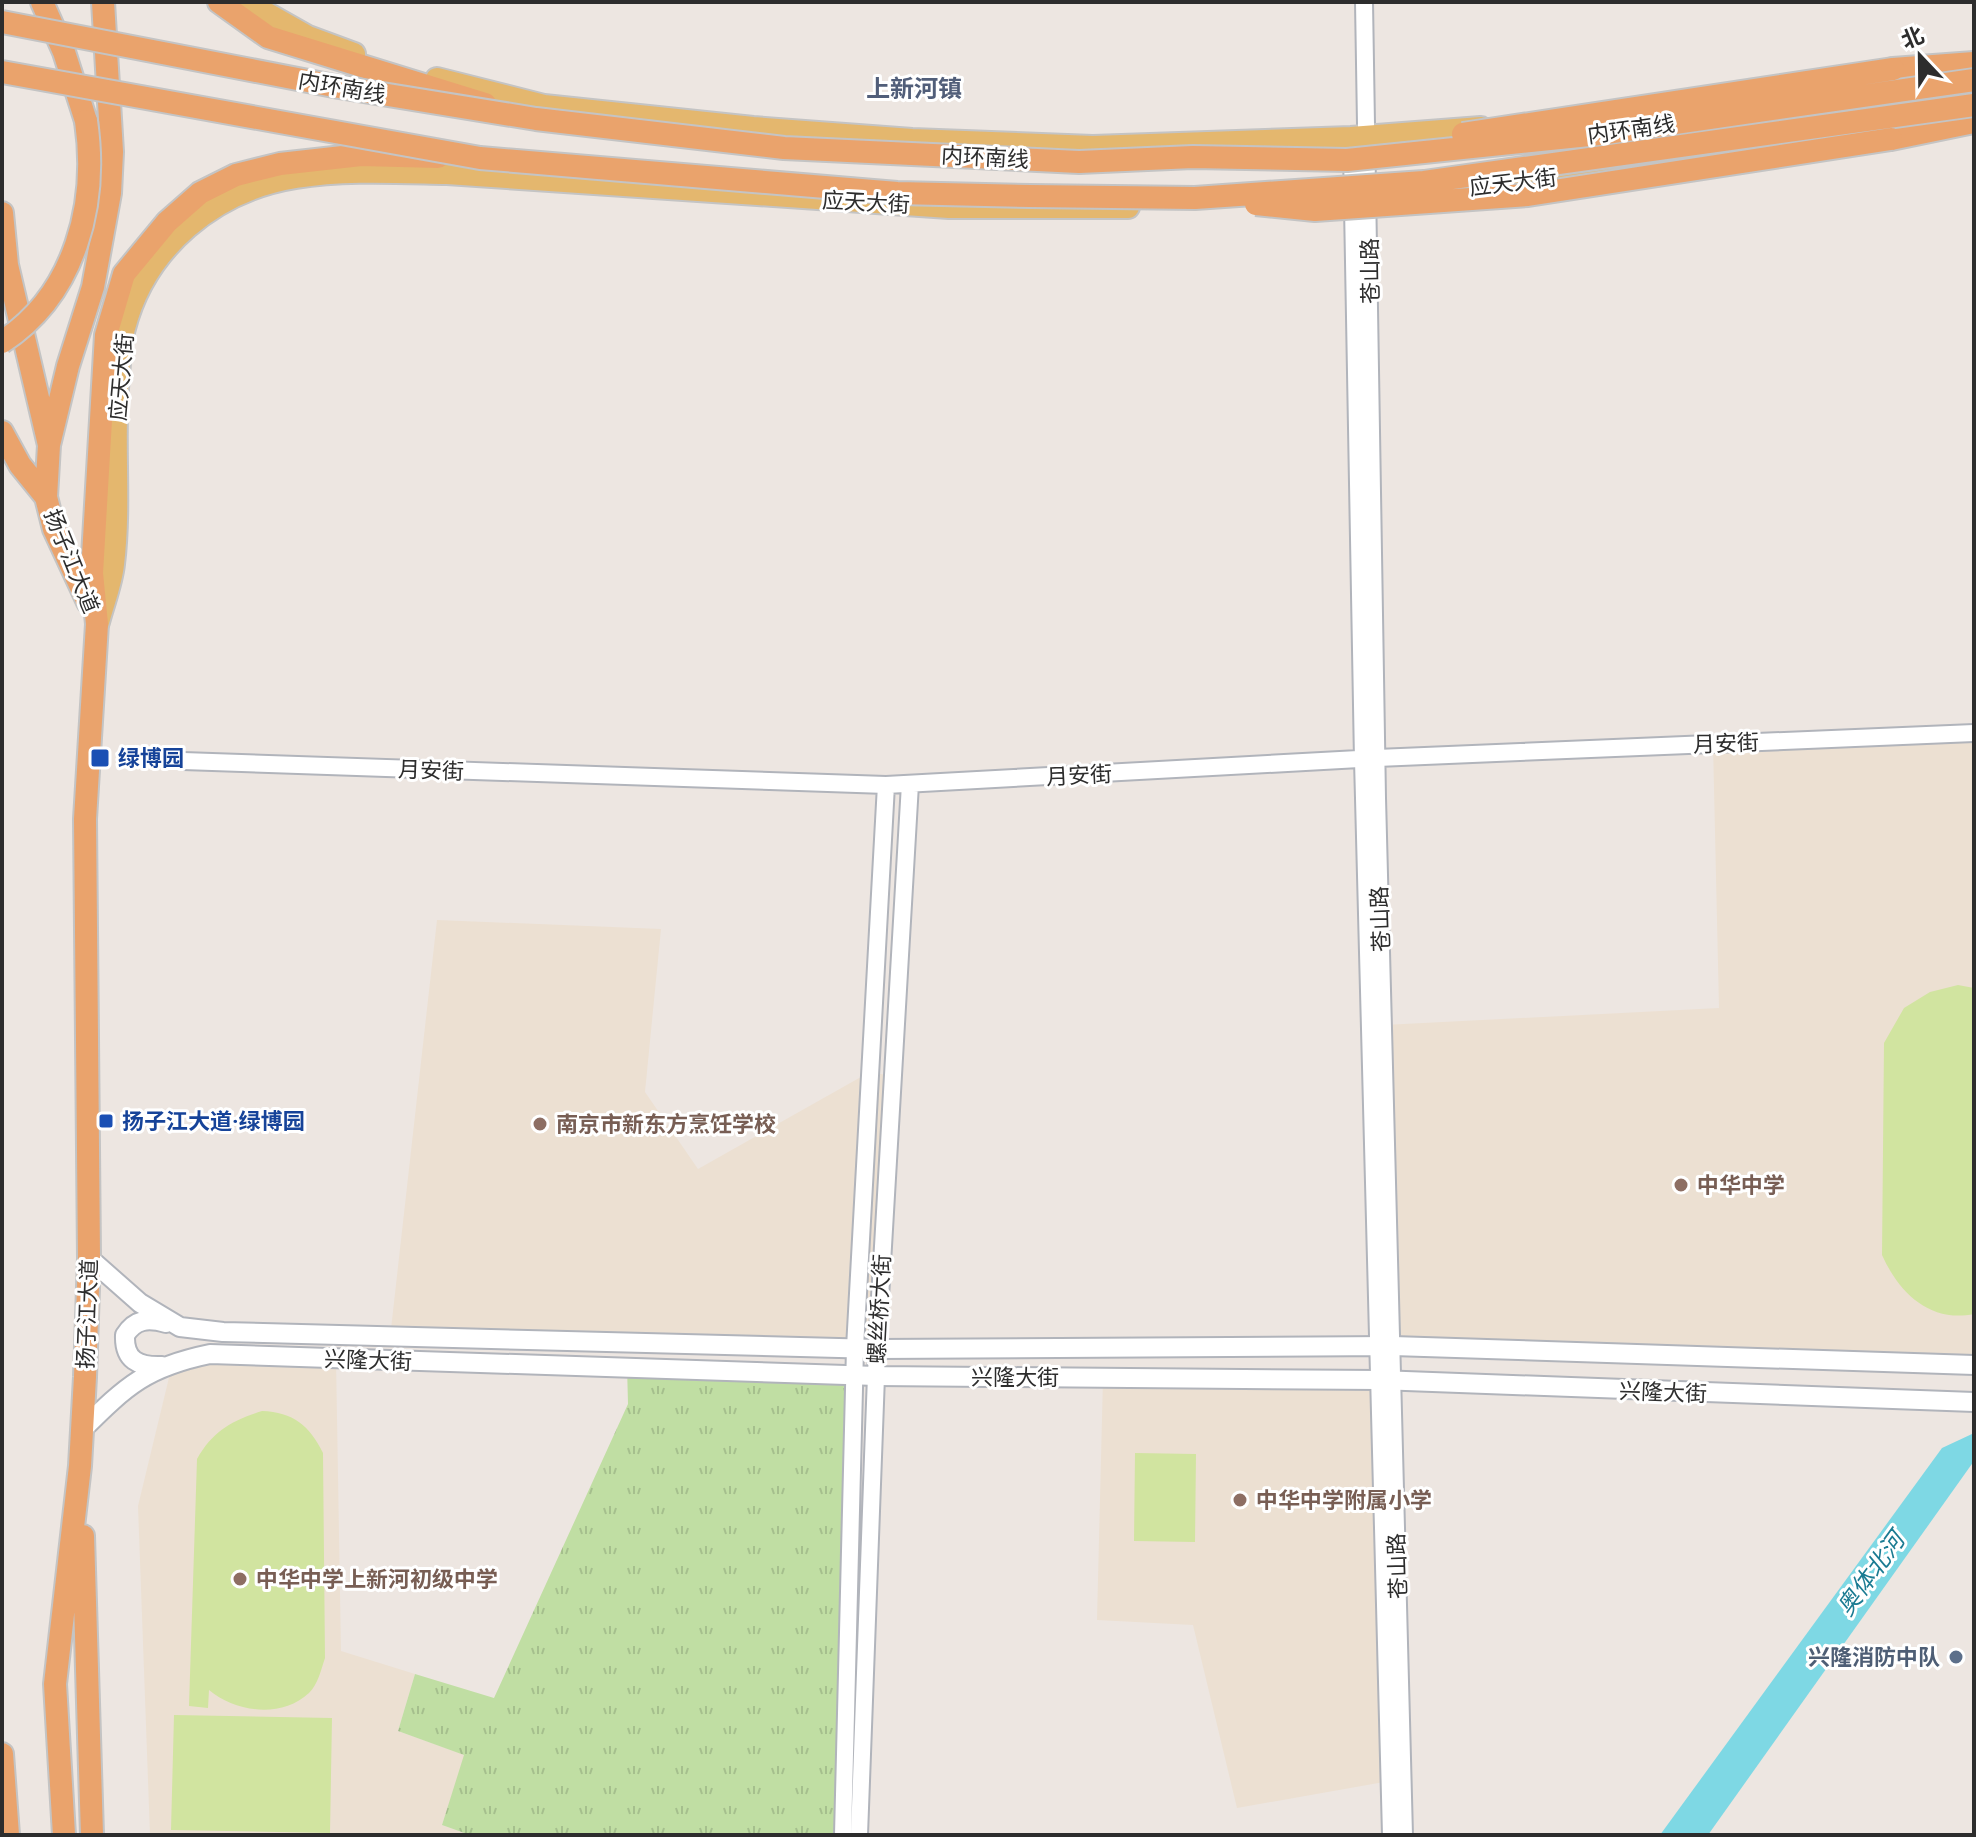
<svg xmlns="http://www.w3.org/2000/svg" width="1976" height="1837" viewBox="0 0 1976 1837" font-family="Roboto,'Noto Sans SC',sans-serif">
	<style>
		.education { fill: #ece0d2 }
		.grass { fill: url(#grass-tufts) }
		.pitch { fill: #d1e4a0 }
		.water { fill: #7ed8e4 }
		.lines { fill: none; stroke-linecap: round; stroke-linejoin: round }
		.tertiary-casing { stroke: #b1b4bb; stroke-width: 20 }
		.secondary-casing { stroke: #b1b4bb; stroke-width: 22 }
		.primary-casing { stroke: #c4c4c4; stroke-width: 26 }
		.trunk-casing { stroke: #c4c4c4; stroke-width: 26 }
		.tertiary { stroke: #fff; stroke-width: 16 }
		.secondary { stroke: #fff; stroke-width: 18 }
		.primary { stroke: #e4b76e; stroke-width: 22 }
		.trunk { stroke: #eaa36c; stroke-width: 22 }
		.trunk-bridge-casing { stroke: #c4c4c4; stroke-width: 26; stroke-linecap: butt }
		.trunk-bridge { stroke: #eaa36c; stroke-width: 22 }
		.transit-dot { fill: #1a4fb4; stroke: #fff; stroke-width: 3 }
		.education-dot { fill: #8d6e63; stroke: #fff; stroke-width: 3 }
		.service-dot { fill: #5c6f8a; stroke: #fff; stroke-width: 3 }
		.labels { text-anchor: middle; stroke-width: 6; stroke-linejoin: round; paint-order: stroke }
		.street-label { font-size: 22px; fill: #2d2d2d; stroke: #fff }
		.transit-label { font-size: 22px; font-weight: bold; fill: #164399; stroke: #fff; text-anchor: start }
		.education-label { font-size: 22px; font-weight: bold; fill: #785e54; stroke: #fff; text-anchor: start }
		.service-label { font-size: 22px; font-weight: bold; fill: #4e5e75; stroke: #fff; text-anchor: end }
		.neighbourhood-label { font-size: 24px; font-weight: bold; fill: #515e79; stroke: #fff }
		.water-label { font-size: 24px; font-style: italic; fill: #1b7b92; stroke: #fff }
	</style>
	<defs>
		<pattern id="grass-tufts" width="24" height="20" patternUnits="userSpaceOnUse" patternTransform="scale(2)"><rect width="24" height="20" fill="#c0dea3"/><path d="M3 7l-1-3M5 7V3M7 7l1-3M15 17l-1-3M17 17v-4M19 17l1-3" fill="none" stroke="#a5bf8d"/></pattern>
	</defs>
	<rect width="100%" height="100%" fill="#ede6e1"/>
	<path class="education" d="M1974 733V1369L1392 1346 1384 1025 1719 1008 1713 744Z
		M437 920 661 929 645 1092 698 1169 868 1073 891 1075 877 1349 390 1338Z
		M336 1359 341 1651 415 1674 398 1731 465 1755 442 1825 470 1835H150L138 1506 173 1361Z
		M1103 1378 1379 1381 1384 1782 1237 1808 1193 1625 1097 1620Z"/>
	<path class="grass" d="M627 1366 854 1375 843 1835H470L442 1825 464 1755 398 1731 415 1674 494 1698 628 1404Z"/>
	<path class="pitch" d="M1958 985 1974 988V1314C1930 1323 1899 1293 1882 1255L1884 1043 1904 1008 1930 992Z
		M262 1411C293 1412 310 1426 323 1453L325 1658C321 1670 318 1684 309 1693 281 1719 235 1712 209 1690L208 1708 189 1706 197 1459C213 1431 231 1421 262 1411Z
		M1135 1453 1196 1454 1195 1542 1134 1541Z
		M174 1715 332 1718 330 1833 171 1830Z"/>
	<path class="water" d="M1972 1434 1974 1461 1708 1835H1660L1942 1448Z"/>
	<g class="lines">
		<defs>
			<path id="tertiary" d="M1364 2 1377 798 1404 1835
				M1352 151 1363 760 1391 1835
				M183 761 886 785 1377 758 1974 733
				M843 1835 855 1348 886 785
				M859 1835 877 1349 910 784"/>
			<path id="secondary" d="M89 1258 140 1303 180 1327 223 1332 877 1349 1393 1346 1974 1365
				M162 1366C138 1367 124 1360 125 1335 135 1319 148 1318 166 1323
				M82 1430C127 1385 147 1367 210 1354L876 1376 1379 1380 1974 1402"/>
			<path id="primary" d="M246 2 308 37 354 54
				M437 79 544 106 753 128 912 140 1093 147 1351 138 1481 128
				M1438 190 1701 158
				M98 622C103 603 111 583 113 564 120 506 113 446 117 388 119 369 119 346 124 328 145 247 214 190 296 177 345 169 397 172 447 173L949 207H1128"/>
			<path id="trunk" d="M42 2 64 52 86 121
				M219 2 268 37 485 104
				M1893 69 1974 63
				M1891 139 1974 122
				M2 213 7 265 49 445 46 497 54 529 88 602
				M2 432 20 465 46 497
				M49 445 68 366 93 287 110 193 112 152 103 2
				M83 1536 92 1835
				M2 1754 8 1835
				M64 1835 55 1684 80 1466 85 1377 89 1258 85 819 97 624 92 573 106 335 124 274 167 222 200 193 236 175 280 164 361 155 438 157"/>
		</defs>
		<use href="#tertiary" class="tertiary-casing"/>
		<use href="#secondary" class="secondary-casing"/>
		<use href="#primary" class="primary-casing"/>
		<use href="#trunk" class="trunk-casing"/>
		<use href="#tertiary" class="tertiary"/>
		<use href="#secondary" class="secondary"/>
		<use href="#primary" class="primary"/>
		<use href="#trunk" class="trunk"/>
		<defs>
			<path id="trunk-bridge" d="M2 22 339 87 536 119 784 148 1079 162 1193 157 1347 160 1599 134 1974 80
				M2 72 480 158 897 193 1030 196 1195 198 1424 182 1974 105
				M1463 134 1893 69
				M1256 204 1315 210 1528 195 1891 139
				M2 342C76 294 98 203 86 121"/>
		</defs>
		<use href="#trunk-bridge" class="trunk-bridge-casing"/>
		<use href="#trunk-bridge" class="trunk-bridge"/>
	</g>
	<g class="transit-dot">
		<rect x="90" y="748" width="20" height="20" rx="4"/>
		<rect x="98" y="1113" width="16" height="16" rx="4"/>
	</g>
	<g class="education-dot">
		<circle cx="540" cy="1124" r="8"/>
		<circle cx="1681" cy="1185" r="8"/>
		<circle cx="1240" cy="1500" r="8"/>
		<circle cx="240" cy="1579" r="8"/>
	</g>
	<circle class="service-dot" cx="1956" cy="1657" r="8"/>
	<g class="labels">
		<g class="street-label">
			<text transform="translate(342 87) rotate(10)" y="8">内环南线</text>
			<text transform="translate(1631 129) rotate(-8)" y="8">内环南线</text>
			<text transform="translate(985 157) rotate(3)" y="8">内环南线</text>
			<text transform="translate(1513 182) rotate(-7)" y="8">应天大街</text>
			<text transform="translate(866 202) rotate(3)" y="8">应天大街</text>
			<text transform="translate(1370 271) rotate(-91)" y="8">苍山路</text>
			<text transform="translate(121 377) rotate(-85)" y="8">应天大街</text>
			<text transform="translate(72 561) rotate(68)" y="8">扬子江大道</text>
			<text transform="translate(1726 743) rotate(-2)" y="8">月安街</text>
			<text transform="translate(431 770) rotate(2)" y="8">月安街</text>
			<text transform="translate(1079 775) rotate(-3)" y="8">月安街</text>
			<text transform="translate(1380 919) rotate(-92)" y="8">苍山路</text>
			<text transform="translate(879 1309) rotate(-87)" y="8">螺丝桥大街</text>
			<text transform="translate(87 1314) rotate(-88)" y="8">扬子江大道</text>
			<text transform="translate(368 1360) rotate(2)" y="8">兴隆大街</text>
			<text x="1015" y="1385">兴隆大街</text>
			<text transform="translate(1663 1392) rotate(2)" y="8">兴隆大街</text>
			<text transform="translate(1397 1566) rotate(-92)" y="8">苍山路</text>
		</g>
		<g class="transit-label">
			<text x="118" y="766">绿博园</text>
			<text x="122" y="1129">扬子江大道·绿博园</text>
		</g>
		<g class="education-label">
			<text x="556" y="1132">南京市新东方烹饪学校</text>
			<text x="1697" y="1193">中华中学</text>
			<text x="1256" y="1508">中华中学附属小学</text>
			<text x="256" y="1587">中华中学上新河初级中学</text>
		</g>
		<g class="service-label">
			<text x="1940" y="1665">兴隆消防中队</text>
		</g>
		<g class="neighbourhood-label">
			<text x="914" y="97">上新河镇</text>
		</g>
		<g class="water-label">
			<text transform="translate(1871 1574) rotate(-54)" y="8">奥体北河</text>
		</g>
	</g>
	<rect width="1976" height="1837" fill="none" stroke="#2d2d2d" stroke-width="8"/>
	<g transform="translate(1920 56) rotate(338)" stroke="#ffffff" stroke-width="6" paint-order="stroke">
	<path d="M0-6L14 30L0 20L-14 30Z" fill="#2d2d2d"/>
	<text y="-12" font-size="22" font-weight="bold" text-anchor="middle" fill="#2d2d2d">北</text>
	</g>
</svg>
